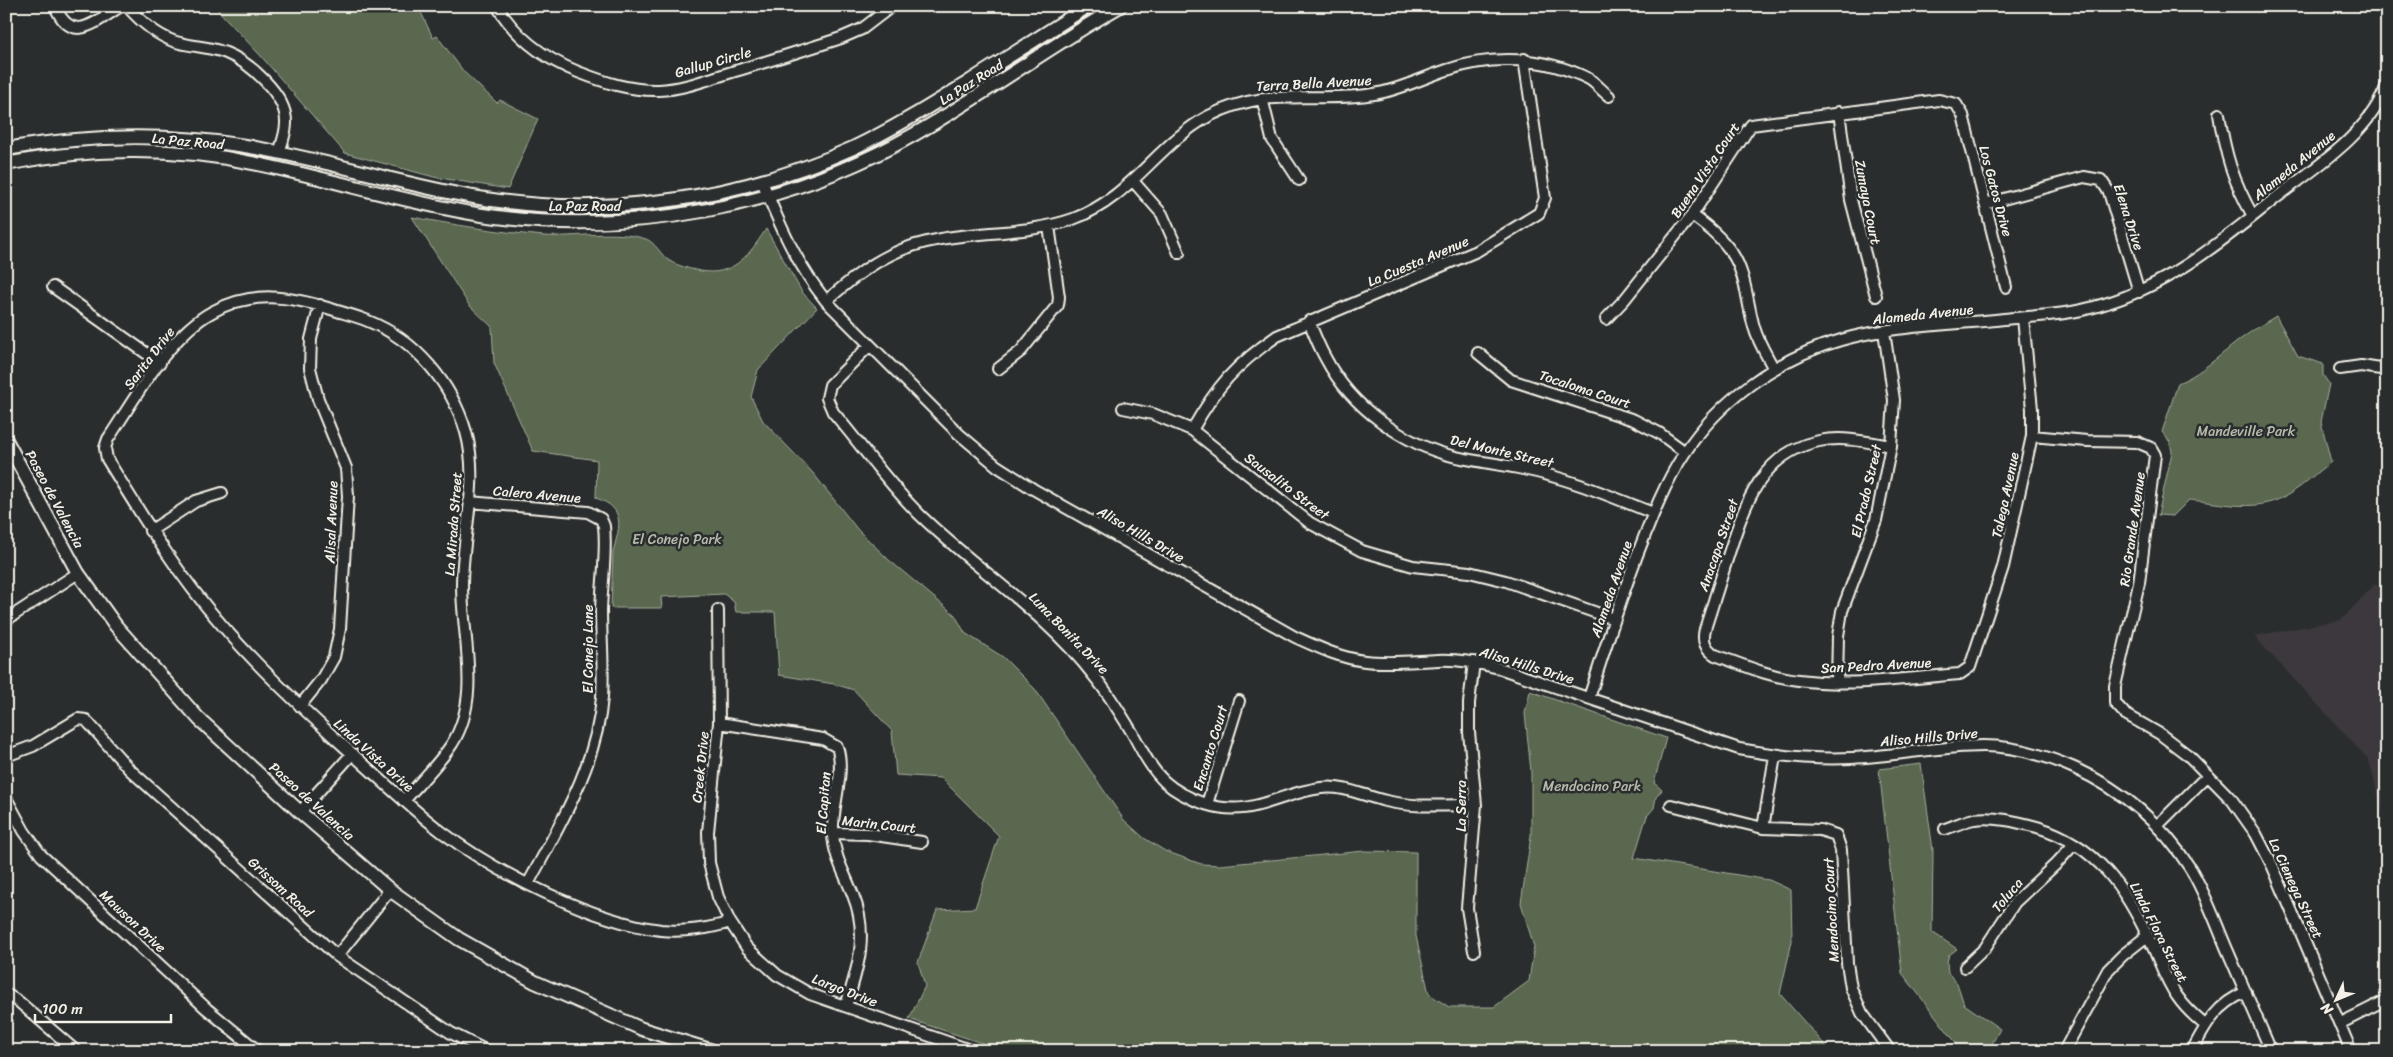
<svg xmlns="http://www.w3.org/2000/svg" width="2393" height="1057" viewBox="0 0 2393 1057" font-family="Sriracha,sans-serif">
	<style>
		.built { fill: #3c393d }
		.green { fill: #5a6850; stroke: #a7ac9c }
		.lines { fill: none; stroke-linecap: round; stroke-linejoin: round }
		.minor-casing { stroke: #f4f1e8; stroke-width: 14 }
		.major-casing { stroke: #f4f1e8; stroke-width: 16 }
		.minor { stroke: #2a2d2e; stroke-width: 10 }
		.major { stroke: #2a2d2e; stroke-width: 12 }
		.labels { text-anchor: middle; stroke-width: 5; stroke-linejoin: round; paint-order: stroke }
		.street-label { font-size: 14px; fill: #f4f1e8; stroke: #2a2d2e }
		.park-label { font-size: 14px; fill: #b6baab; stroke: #2a2d2e }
	</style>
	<rect width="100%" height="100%" fill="#2a2d2e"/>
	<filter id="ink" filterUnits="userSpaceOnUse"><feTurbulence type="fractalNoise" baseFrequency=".02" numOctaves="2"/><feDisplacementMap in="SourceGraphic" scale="10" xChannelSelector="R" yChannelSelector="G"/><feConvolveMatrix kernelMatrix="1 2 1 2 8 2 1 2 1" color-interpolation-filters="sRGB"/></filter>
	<g filter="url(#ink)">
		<path class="built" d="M2375 584 2387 594V830L2369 760 2254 636 2341 620Z"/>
		<path class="green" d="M214 6H418L433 38 437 36 464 72 497 103 500 100 538 119 508 189 434 177 345 153 260 55Z
			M412 217C455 225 499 232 544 236 575 238 616 229 646 239 655 242 661 255 668 260 679 267 700 272 712 272 739 271 753 249 766 229L802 292 817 308 758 370 751 397 763 421 813 473 858 530 889 560 955 615 965 633 1003 657 1035 689 1124 820 1144 838 1165 851 1201 864 1220 865 1364 851 1416 852V936L1429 994 1449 1007H1494L1529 981 1534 947 1521 903 1531 836V772L1525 713 1530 691 1666 738 1654 783 1662 790 1656 797 1654 808 1647 816 1644 825 1634 858 1769 880 1791 890 1792 941 1780 994 1830 1051H1006L909 1019 925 986 918 962 937 910 975 908 999 836 941 778 896 775 892 731 854 690 834 684 779 675 775 612H736L734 602 724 594 661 597 662 608H611C612 590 612 571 613 553 615 540 622 527 617 514 613 505 604 501 596 498L597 460 533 451 494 363 492 327 469 305Z
			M2276 316 2298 356 2323 364V375L2329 384 2321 422 2331 462C2317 471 2306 484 2291 493 2258 514 2225 503 2189 500L2173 516 2158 515 2172 452 2170 442 2162 432 2178 383C2197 375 2211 363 2227 350 2242 337 2259 326 2276 316Z
			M1921 764 1933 850 1932 932 1957 949 1949 955 1947 962 1948 973 1957 983 1964 1004 2000 1029 1988 1051H1952L1957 1044 1902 973 1879 769Z"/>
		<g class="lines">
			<defs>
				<path id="minor" d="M55 6C72 46 95 22 121 6
					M127 6C140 21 155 34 173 41 190 47 209 46 226 53 249 62 287 95 286 123 286 133 282 143 279 153
					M497 6C516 38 543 58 578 72 604 82 630 91 659 90 684 89 708 79 732 72 768 61 805 50 841 38L862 29 892 6
					M1262 98 1272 139 1299 180
					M1839 112 1851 200 1876 296
					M2219 114C2225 154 2233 181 2253 216
					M762 181C780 226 796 263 826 301L959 434 997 466 1033 489 1295 637C1317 647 1340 658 1365 661 1390 664 1413 661 1438 660 1459 659 1479 663 1499 668L1739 749C1777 756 1813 760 1852 758 1896 756 1939 746 1983 746 2014 746 2047 756 2074 768 2122 790 2162 824 2190 868 2205 892 2215 921 2226 947 2241 982 2256 1016 2271 1051
					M1133 181 1162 214 1179 253
					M1985 204 2084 177 2101 180 2109 192 2139 292
					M1692 215C1707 226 1721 237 1732 253 1746 274 1747 303 1754 327 1758 342 1767 356 1774 369
					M53 287 160 363
					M826 301C847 283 867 266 892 254 948 227 1016 239 1073 219 1131 198 1157 144 1209 116 1270 85 1313 104 1374 94 1400 90 1422 78 1447 70 1493 54 1545 57 1589 79 1596 83 1602 91 1609 96
					M1606 319 1625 299 1692 215 1751 125 1939 100 1956 104 1963 115 2006 287
					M1309 321C1314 334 1319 347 1326 359 1351 407 1404 445 1456 457 1478 462 1501 464 1523 469 1568 478 1610 496 1653 513
					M870 345 830 385 827 398 833 412C862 446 889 485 921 516 977 570 1046 613 1094 676 1109 694 1121 714 1133 734 1142 751 1151 769 1165 782 1176 792 1191 799 1205 804 1252 819 1278 793 1321 788 1344 785 1364 796 1386 801 1415 808 1447 805 1476 805
					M1478 353 1511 380 1634 420 1659 433 1685 452
					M998 369 1021 351 1058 305 1059 297 1049 226
					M2340 369 2361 366 2387 370
					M1123 408 1153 414 1192 430 1310 523 1362 551 1413 566 1469 572 1506 581 1614 619
					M1192 430C1217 386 1235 365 1277 336L1477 251 1539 213 1545 198 1524 59
					M2032 436 2087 441 2137 442 2151 448 2155 455 2139 583 2115 686V703L2125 714 2160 734 2189 756 2232 800 2256 834 2273 867 2351 1051
					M1891 446C1868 442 1843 436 1819 441 1761 453 1745 504 1729 553 1721 579 1713 604 1705 629 1702 641 1705 648 1715 655 1743 665 1770 677 1799 680 1852 687 1908 678 1960 674L1970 667 2003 567 2032 436V409L2023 318
					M469 502 588 512 601 519 604 526C607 552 602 582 601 610 601 639 604 668 602 697 597 765 559 826 528 884
					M150 531 196 501 222 493
					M718 610 719 723 708 832 709 863 718 897 730 922 747 948 777 975 810 994 973 1051
					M6 620 78 573
					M1837 683 1838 636 1842 611 1876 520 1891 446 1894 400 1884 331
					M1589 698C1604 651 1619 604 1636 558 1650 522 1663 486 1684 454 1719 400 1779 357 1841 340 1893 325 1950 325 2004 319 2037 316 2069 315 2101 305 2169 286 2223 240 2277 197 2317 166 2369 134 2387 85
					M300 706 321 680 334 657 340 629 348 496 346 468 318 399 310 368 311 339 320 305
					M719 723 823 739 837 747C846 772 831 808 833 834 834 857 845 874 853 895 869 934 858 968 846 1006
					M6 756 33 746 78 719 86 720 129 769 337 956 451 1033 487 1051
					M6 798 24 831 41 855 207 1009 258 1051
					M404 801C420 782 438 765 452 744 482 696 462 638 462 585 462 535 480 482 466 432 452 384 416 340 368 321 356 316 343 313 331 309 290 296 252 290 212 312 169 335 135 399 108 439L105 448 107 459C142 516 177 574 221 624 257 666 297 703 337 740 372 771 405 804 442 832 496 873 594 922 661 930 683 932 710 929 730 922
					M1207 804 1239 701
					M1671 805 1763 828 1820 830 1836 835 1841 850 1847 963 1851 988 1862 1013 1890 1051
					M300 812 352 754
					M2157 826 2208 775
					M1763 828 1775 756
					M1945 829C1954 826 1964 821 1974 819 1994 816 2018 822 2037 827 2098 845 2127 891 2152 945 2160 962 2166 981 2177 996 2185 1008 2195 1017 2206 1026
					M832 833 868 834 922 842
					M1474 951 1467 908 1476 805 1469 732V703L1474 662
					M337 956 390 890
					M1965 967 1985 948 2015 902 2056 864 2074 844
					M6 994 19 1002 76 1051
					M2341 1023 2387 1000
					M2064 1051 2108 970 2123 955 2147 936
					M2192 1051C2206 1024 2217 1004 2246 992"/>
				<path id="major" d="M6 149C85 135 165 133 245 146 326 159 404 186 485 199 609 218 739 199 853 148 893 129 930 106 967 83 1008 57 1048 32 1088 6
					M6 164C86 148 172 146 252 163 329 178 405 203 482 215 630 237 785 208 915 134 985 94 1050 46 1120 6
					M6 440 78 573 116 626 199 719 300 812 390 890 459 939 535 982 642 1029 713 1051"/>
			</defs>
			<use href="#minor" class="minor-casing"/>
			<use href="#major" class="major-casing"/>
			<use href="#minor" class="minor"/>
			<use href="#major" class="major"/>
		</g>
	</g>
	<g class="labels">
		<g class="street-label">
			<text transform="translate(713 62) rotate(-16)" y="5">Gallup Circle</text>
			<text transform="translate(971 82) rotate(-32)" y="5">La Paz Road</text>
			<text transform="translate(1314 83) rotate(-3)" y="5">Terra Bella Avenue</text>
			<text transform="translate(188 141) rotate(5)" y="5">La Paz Road</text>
			<text transform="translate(2294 165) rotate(-39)" y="5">Alameda Avenue</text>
			<text transform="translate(1705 170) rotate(-56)" y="5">Buena Vista Court</text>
			<text transform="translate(1996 191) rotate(75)" y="5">Los Gatos Drive</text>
			<text transform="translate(1868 202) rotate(79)" y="5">Zumaya Court</text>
			<text x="585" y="211">La Paz Road</text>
			<text transform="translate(2129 217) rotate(72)" y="5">Elena Drive</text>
			<text transform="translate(1418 261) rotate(-23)" y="5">La Cuesta Avenue</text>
			<text transform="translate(1923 314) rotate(-6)" y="5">Alameda Avenue</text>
			<text transform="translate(149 358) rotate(-53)" y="5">Sarita Drive</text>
			<text transform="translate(1585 389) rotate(18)" y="5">Tocaloma Court</text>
			<text transform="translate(1502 451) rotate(13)" y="5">Del Monte Street</text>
			<text transform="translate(1287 486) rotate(37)" y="5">Sausalito Street</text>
			<text transform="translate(1866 491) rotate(-77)" y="5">El Prado Street</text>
			<text transform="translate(537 494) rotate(5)" y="5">Calero Avenue</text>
			<text transform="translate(2005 495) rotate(-78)" y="5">Talega Avenue</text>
			<text transform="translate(55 499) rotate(62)" y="5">Paseo de Valencia</text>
			<text transform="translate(331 522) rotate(-88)" y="5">Alisal Avenue</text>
			<text transform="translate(453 524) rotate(-86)" y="5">La Mirada Street</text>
			<text transform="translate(2132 529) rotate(-82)" y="5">Rio Grande Avenue</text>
			<text transform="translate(1141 534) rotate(30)" y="5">Aliso Hills Drive</text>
			<text transform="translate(1718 545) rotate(-71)" y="5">Anacapa Street</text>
			<text transform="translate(1611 589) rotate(-71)" y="5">Alameda Avenue</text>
			<text transform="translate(1069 633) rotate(46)" y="5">Luna Bonita Drive</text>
			<text transform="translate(588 649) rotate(-90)" y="5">El Conejo Lane</text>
			<text transform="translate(1527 665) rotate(17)" y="5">Aliso Hills Drive</text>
			<text transform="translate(1876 665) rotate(-3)" y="5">San Pedro Avenue</text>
			<text transform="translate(1929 737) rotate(-5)" y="5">Aliso Hills Drive</text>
			<text transform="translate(1210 748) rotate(-73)" y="5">Encanto Court</text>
			<text transform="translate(374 755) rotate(42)" y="5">Linda Vista Drive</text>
			<text transform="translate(700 767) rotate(-84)" y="5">Creek Drive</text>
			<text transform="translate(312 801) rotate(42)" y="5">Paseo de Valencia</text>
			<text transform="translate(823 803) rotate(-86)" y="5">El Capitan</text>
			<text transform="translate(1461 806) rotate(-90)" y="5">La Serra</text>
			<text transform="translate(879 824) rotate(6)" y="5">Marin Court</text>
			<text transform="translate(281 887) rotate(42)" y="5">Grissom Road</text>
			<text transform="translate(2296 888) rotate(65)" y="5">La Cienega Street</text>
			<text transform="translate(2007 895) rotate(-50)" y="5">Toluca</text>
			<text transform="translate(1831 910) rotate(-93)" y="5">Mendocino Court</text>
			<text transform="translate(133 921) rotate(43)" y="5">Mawson Drive</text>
			<text transform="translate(2159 932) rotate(63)" y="5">Linda Flora Street</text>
			<text transform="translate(845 990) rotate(21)" y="5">Largo Drive</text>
		</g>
		<g class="park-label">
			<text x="2246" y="436">Mandeville Park</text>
			<text x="677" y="544">El Conejo Park</text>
			<text x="1592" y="791">Mendocino Park</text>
		</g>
	</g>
	<rect width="2393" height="1057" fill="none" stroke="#2a2d2e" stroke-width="25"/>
	<rect x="12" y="12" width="2368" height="1032" fill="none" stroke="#f4f1e8" stroke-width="2" filter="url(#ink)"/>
	<g transform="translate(2336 1000) rotate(226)" stroke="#2a2d2e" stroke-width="4" paint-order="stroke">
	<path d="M0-4L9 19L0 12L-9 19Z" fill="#f4f1e8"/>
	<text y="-8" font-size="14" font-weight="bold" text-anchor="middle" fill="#f4f1e8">N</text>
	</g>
	<path d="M35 1014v8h136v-8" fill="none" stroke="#f4f1e8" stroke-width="2.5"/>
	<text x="42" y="1014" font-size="15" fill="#f4f1e8" stroke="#2a2d2e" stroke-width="4" paint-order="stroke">100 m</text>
</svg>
